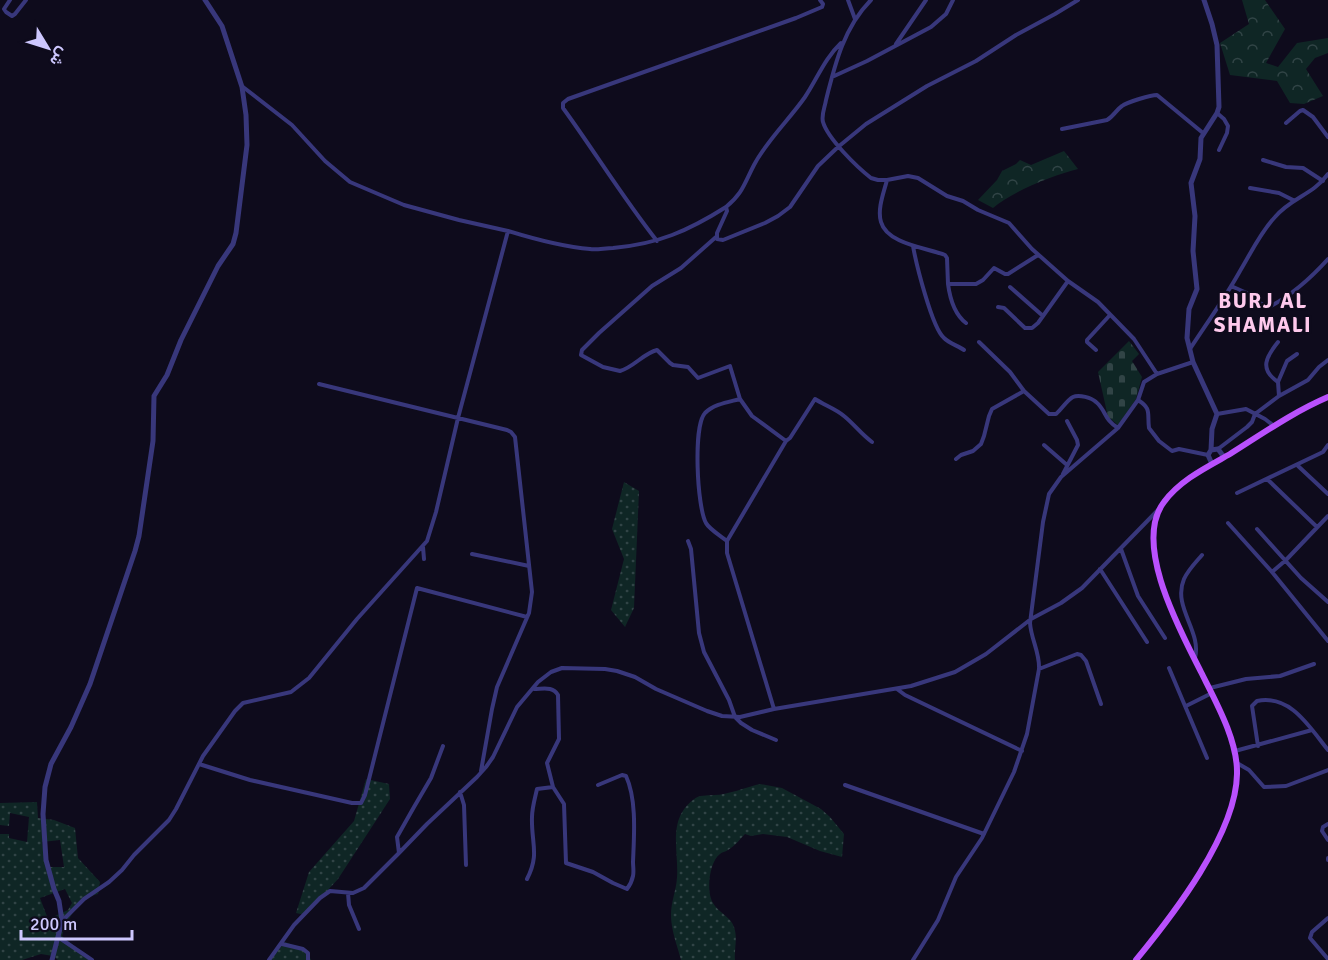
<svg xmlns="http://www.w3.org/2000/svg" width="1328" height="960" viewBox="0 0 1328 960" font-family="Signika,Vazirmatn,sans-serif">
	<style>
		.green { fill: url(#green-dots); fill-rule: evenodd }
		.forest { fill: url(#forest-crowns) }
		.cemetery { fill: url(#cemetery-stones) }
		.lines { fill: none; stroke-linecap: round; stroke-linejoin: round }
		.minor { stroke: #38377b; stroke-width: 4 }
		.tertiary { stroke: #38377b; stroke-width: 5 }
		.primary { stroke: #b950fd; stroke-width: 6 }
		.labels { text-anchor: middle; stroke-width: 5; stroke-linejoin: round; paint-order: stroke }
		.district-label { font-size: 21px; font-weight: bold; letter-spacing: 1.5px; fill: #fec9ec; stroke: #0e0b1c }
	</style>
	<defs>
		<pattern id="green-dots" width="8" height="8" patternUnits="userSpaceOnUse" patternTransform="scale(1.5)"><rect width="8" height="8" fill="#0f2625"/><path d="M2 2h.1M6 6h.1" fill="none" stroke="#314446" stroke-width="1.8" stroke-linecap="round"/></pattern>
		<pattern id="forest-crowns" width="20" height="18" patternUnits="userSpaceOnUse" patternTransform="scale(1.5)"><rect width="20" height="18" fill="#0f2625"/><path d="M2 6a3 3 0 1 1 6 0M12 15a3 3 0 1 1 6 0" fill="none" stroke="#314446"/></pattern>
		<pattern id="cemetery-stones" width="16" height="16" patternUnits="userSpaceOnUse" patternTransform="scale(1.5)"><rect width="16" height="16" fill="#0f2625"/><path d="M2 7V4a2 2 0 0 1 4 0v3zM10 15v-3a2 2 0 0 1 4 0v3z" fill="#314446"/></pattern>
	</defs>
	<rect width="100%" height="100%" fill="#0e0b1c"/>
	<path class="green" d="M624 482 639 491 634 608 625 627 611 610 624 559 612 529Z
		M366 779 389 784 390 799 338 879 305 915 296 913 309 872 354 821Z
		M760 784 782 788 821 809 830 817 844 834 842 857 820 851 787 837 763 834 751 836 745 834C740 839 735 846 728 850 725 852 722 852 720 854 709 862 706 892 713 903 718 912 731 917 734 927 738 938 734 949 735 960H681C677 945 671 930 671 915 671 902 676 891 677 878 679 851 667 820 693 800 700 794 706 796 714 795 727 795 747 787 760 784Z
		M37 802 38 818 54 820 75 828 78 858 100 882 98 894C78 899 68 918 62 936L91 960H58L53 956 41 954 22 960H0V834H9V838L27 842 29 817 10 813 9 826 0 825V803ZM60 840 64 867H46L42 842ZM65 889 72 903 68 910 48 919 40 898Z
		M285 942C296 946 306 948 311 960H270Z"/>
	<path class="forest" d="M1242 0H1265L1285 29 1266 63 1278 67 1297 43 1328 38V53L1315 58 1306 69 1323 96 1304 104 1290 103 1277 81 1230 75 1220 43 1249 24Z
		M1064 151 1078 169C1054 175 1011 192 993 208L978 200 997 180 1002 171 1016 164 1020 160 1031 165Z"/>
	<path class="cemetery" d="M1129 341 1139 354 1132 361 1142 377 1136 399 1118 425 1108 417 1098 372Z"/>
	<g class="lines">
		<path class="minor" d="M10 0 4 9 6 12 12 16 15 14 26 0
			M848 0 855 19
			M871 0C844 27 835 64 826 100 825 107 821 115 823 122 828 139 857 167 871 178L878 180H887L908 176 918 178 947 196 963 201 978 210 1009 223 1032 249 1068 281 1098 302 1134 339 1157 374
			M896 44 926 0
			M832 77 867 61 931 27 946 14 953 0
			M1217 113 1224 119 1228 126 1227 133 1219 150
			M1286 123 1300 111 1303 110 1313 117 1328 137
			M1062 129 1107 120C1114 116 1116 110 1122 106 1127 102 1151 95 1157 95L1203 133
			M1263 160 1286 167 1303 168 1323 181
			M887 180C884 192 877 209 881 222 887 244 927 248 945 255L947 258 948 284H976L983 280 994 268 1005 274H1008L1038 255
			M1250 188 1279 193 1293 200
			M726 207C743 193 744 184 754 165 767 140 789 120 805 97 817 79 825 58 841 43
			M508 231C534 239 562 247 590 249 597 250 605 248 613 248 658 244 688 231 726 207L727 211 717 233V239L723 240 765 223 778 216 790 207 818 166 838 147 866 124 927 86 976 61 1016 35 1055 14 1078 0
			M716 237 681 268 652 286 599 333 582 350 581 355 603 367 620 371C634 367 644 353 657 350L670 363 673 365 688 367 698 378 730 366 740 399 752 416 786 441
			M657 241C623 198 595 152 563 108V103L568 99 796 18 822 7 823 4 820 0
			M913 246C916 263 932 328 944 338 949 343 958 346 964 350
			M948 284C950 299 954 314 966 323
			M1231 286 1249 294 1260 303 1269 307C1292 295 1310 279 1328 259
			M1010 287 1043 316
			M998 307 1004 308 1025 328H1032L1038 323 1068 281
			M979 342 1010 372 1024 391 1049 414H1056C1062 409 1067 400 1073 397 1079 394 1092 398 1096 402 1106 410 1104 420 1118 428
			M1278 342C1266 357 1259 369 1278 382
			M1190 349C1207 323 1225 298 1240 271 1251 253 1260 233 1275 217 1292 197 1313 195 1328 174
			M1096 350 1087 342V340L1110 315
			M319 384 507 430 511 432 515 437 532 592 529 613 497 687 492 709 481 771
			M1279 396 1278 382 1287 361 1297 354
			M1138 400C1152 409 1147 413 1149 428L1159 441 1172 451 1179 449 1208 455
			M1217 414 1246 409 1265 419 1274 426
			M1044 445 1067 465
			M1218 449 1247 427 1252 422 1255 414 1279 396 1308 380 1319 367 1328 360
			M956 459 961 455 973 451 981 444 984 436 989 416 992 409 1024 391
			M1297 465 1328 494
			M1063 474 1078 445 1077 440 1067 421
			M1267 479 1317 527
			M1237 493 1323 452 1328 445
			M1228 523 1272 572 1286 560 1328 516
			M1257 529 1301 578 1328 602
			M688 541 691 549 699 633 704 652 729 700 735 717 741 723 752 730 776 740
			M727 541C722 537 709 529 706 523 697 507 693 426 705 413 714 404 729 402 740 399
			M423 547 424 559
			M1121 549 1138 596 1165 638
			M472 554 529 566
			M1100 569 1147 642
			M1272 572 1328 641
			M1195 658C1202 631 1172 607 1184 579 1188 570 1196 562 1202 555
			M1169 668 1207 758
			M1039 669 1077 654 1081 655 1086 661 1101 704
			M1210 688 1246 679 1280 676 1314 664
			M534 689C543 689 553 686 558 695L559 739 547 763 553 787 564 804 566 863 593 872 613 883 627 889C630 885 632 881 633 876 634 871 633 866 633 862 634 836 637 800 626 776L622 775 598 785
			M897 689 905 695 1022 751
			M1186 706 1212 693
			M774 709 727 553V541L786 441 790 438 815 399C824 405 836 409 844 416 855 425 861 434 872 442
			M1258 746 1252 706 1257 701C1291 694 1310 728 1328 750
			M1235 751 1312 730
			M1237 763 1249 770 1264 787 1286 786 1328 770
			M199 764 250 780 352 803H361L365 795 417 588 527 617
			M845 785 984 834
			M460 792 464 805 466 865
			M1328 824 1323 827 1322 831 1328 840
			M399 853 397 837 414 807 431 778 443 746
			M1328 858V860
			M527 879C540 854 531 843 532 817 532 808 535 798 537 789L553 787
			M348 893 349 905 359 929
			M62 921 84 899 109 882 122 870 134 855 169 820 176 809 203 756 235 711 243 703 291 692 309 678 357 619 427 541 436 512 458 418 508 231 459 220 404 205 350 182 325 161 292 125 243 87
			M58 937 92 960
			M282 944 303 949 308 953V960
			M1327 958 1310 938 1312 932 1328 918
			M269 960 294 925 320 898 330 891 353 893 364 888 399 853 427 824 477 777 486 767 493 757 517 707 538 682 551 672 562 668 605 669 617 671 635 677 656 689 707 711 722 716 740 717 774 709 911 686 955 672 986 654 1031 619 1061 603 1082 588 1158 510
			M913 960 938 920 956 877 982 838 1014 772 1027 734 1039 669C1040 653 1031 639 1030 623L1043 522 1049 494 1061 477 1118 428 1138 400 1144 382 1157 374 1193 362"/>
		<path class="tertiary" d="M1204 0 1212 24 1217 45 1219 107 1217 113 1201 138 1200 159 1191 183 1195 216 1193 251 1197 289 1189 309 1187 338 1193 362 1217 414 1212 429 1211 450 1208 455 1212 464
			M1211 450 1218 449 1224 457
			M52 960 62 921 59 901 54 889 46 860 43 814 45 787 51 764 71 727 90 684 135 551 139 536 153 441 154 396 167 375 181 340 218 266 233 244 236 233 247 145 246 115 242 87 222 26 205 0"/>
		<path class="primary" d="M1136 960C1173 915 1236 834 1237 774 1238 741 1216 702 1201 672 1181 632 1132 544 1164 502 1180 480 1207 467 1230 454 1262 434 1293 412 1328 397"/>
	</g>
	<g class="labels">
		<g class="district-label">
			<text x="1263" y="308">BURJ AL<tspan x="1263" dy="24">SHAMALI</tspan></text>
		</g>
	</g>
	<g transform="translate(48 48) rotate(128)" stroke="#0e0b1c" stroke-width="4.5" paint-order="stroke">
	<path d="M0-4.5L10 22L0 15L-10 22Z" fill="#cdc7fe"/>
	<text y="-9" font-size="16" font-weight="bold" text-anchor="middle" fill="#cdc7fe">ش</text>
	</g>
	<path d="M21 930v9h111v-9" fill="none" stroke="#cdc7fe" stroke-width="3"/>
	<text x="30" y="930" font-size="18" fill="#cdc7fe" stroke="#0e0b1c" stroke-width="4.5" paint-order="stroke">200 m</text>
</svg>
